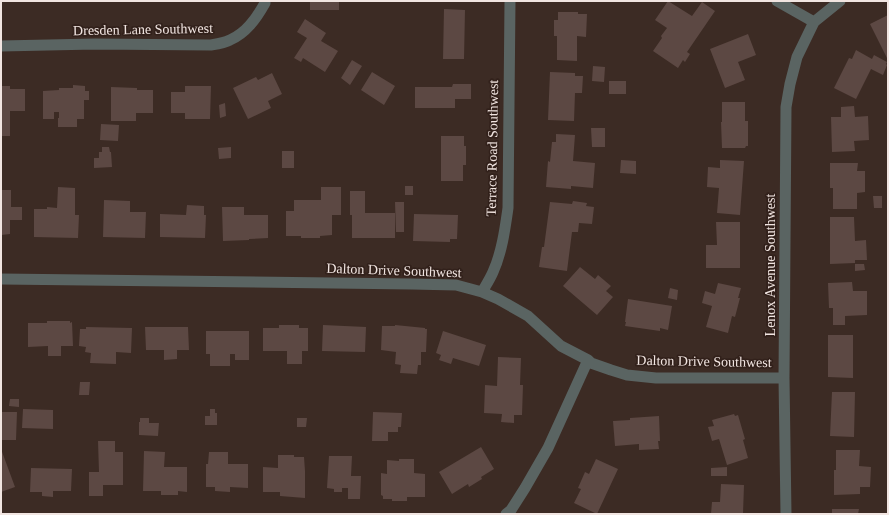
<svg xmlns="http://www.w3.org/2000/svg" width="889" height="515" viewBox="0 0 889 515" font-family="'Times New Roman',serif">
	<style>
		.building { fill: #5c4843 }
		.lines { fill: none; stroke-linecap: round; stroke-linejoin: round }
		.minor { stroke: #5a6462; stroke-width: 11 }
		.labels { text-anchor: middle; stroke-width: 3.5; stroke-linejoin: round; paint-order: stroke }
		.street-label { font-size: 14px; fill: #f1e5e1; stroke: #32211b }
	</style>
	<rect width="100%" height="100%" fill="#3c2b24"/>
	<path class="building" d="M310 1H339V10H310Z
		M668 1 692 16 702 2 715 11 687 52 690 54 685 62 683 60 678 68 653 51 662 38 661 36 667 28 655 20Z
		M444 9 465 10 464 59H443Z
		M558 12H578V14H587L586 37 577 36V61L557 60V36H554V20H558Z
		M888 15V58H887L870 24Z
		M305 19 326 33 321 41 338 51 325 72 303 58 301 62 294 58 307 38 297 32Z
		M748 34 756 55 738 62 745 80 725 88 710 49Z
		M856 50 872 59 874 55 887 62 886 64 887 65 883 75 871 69 856 99 834 88 849 58 852 59Z
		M352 60 362 66 350 85 341 78Z
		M593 66 605 67 604 82 592 81Z
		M372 72 395 86 384 105 361 90Z
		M550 72 575 73V76H583L582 93H575L574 121 548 120Z
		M272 73 282 94 268 101 271 108 248 119 233 88 256 77 258 80Z
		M609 81H626V94H609Z
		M453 84H471V99H455V108H415V87H452Z
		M73 85 85 86V91H89V100H84V119H77V127H58V118H59V112H54V119H43V91L59 90V88H73Z
		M1 86H10V89H25V111H10V136H1Z
		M185 86H211L210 119H185V113H171V92H185Z
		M111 87 137 88V90H153V113H136V121H111Z
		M722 102H745V121H748V146H746L745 148H722L721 122H722Z
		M225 103 226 116 220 118 219 105Z
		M854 106 855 117 868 116 869 140 854 141 855 151 832 152 831 117H841V107Z
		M101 124 119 125 118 141 100 140Z
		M591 128H605V147H592Z
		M556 134 575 135 573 161 595 163 593 188 571 186V189L546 187 548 161 550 162 552 142H556Z
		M441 136H464V146H466V165H463V181H441Z
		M102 147H109L110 152H111L112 167 94 168V158H99V152H102Z
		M231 147V158L219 159 218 148Z
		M282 151H294V168H282Z
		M621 160 636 161V174L620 173Z
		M720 160 744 161 740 215 717 213 719 188 707 187 708 167 720 168Z
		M830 163H858L857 171H865V192L857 193V209H833V188H830Z
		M405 186H413V195H405Z
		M58 187 75 188V215H79L78 238 34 237V209H47V207L57 208Z
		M321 187H341V215H332V235L320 236V238H301V236H286V211H294V200H321Z
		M1 190H11V207H22V220H10V234L1 235Z
		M350 191H365V213H395V238H352V215H350Z
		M873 196H882V208H874Z
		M104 200 130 201V212H146L145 238 103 237Z
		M573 201 587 203 586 206 594 207 592 224 579 223 578 232H572L567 271 539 267 542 247H544L550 202 572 204Z
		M395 202H404V232H396Z
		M187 205 204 206V215H206L205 238 160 237V214L186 215Z
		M222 207H244V215H268V238L249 239V240L223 241Z
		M414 214 458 215 457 239H450V242L413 241Z
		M830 217H854L855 241 866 240 867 260H855V263L830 264Z
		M716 222H740V268H706V245H717Z
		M855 264H864L865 270 855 271Z
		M580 267 595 279 598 275 611 286 606 291 613 297 597 315 563 286Z
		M852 282 853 291H867V315L845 316V325H833V308H829L828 283Z
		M718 283 741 288 738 298H740L735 317 732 316 728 333 706 327 712 306 702 303 705 291 715 294Z
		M670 288 678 290 677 300 668 298Z
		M628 299 672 306 668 330 660 328V331L625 326 626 322H625Z
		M47 321H70V323L72 322 73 346H61V356H48V346L28 347V323H47Z
		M279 325H299V328H308V351H302V364H287V351H263V328H279Z
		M323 325 366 327 365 352 322 351Z
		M395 325 425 328V329H427L426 352H421V365H418L417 374 400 373 401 365 395 364 396 352 381 350 382 326H395Z
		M86 327 132 328 131 353 116 352V364L90 363 91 353 85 352 86 347 79 346 80 329H86Z
		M145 327H188L189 350H177V359L164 360V350H146Z
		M206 331H249V360H235V354H230V366H210V354H206Z
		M443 331 486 345 479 366 453 358 451 364 439 360 441 355 436 353Z
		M828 335H853V378L828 377Z
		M498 357 521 358 520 385H523L522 415H514V423L501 422 502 414 484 413 485 385 497 386Z
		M80 382H90L89 395H79Z
		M832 392H855L854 437 830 436Z
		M10 399H19V407L9 406Z
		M23 409 53 410V429L22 428Z
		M210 409H215V413H217V425H205V416H210Z
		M1 412H17L16 440H1Z
		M373 412 402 413 401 427H398V432H388V441H372Z
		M734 414 735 416 738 415 745 439 743 440 748 458 727 465 719 439 712 441 708 427 714 426 712 420Z
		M659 416 660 441H658L659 449 639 450V444L615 446 613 421 630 420V418Z
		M140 418H149V423H159L158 436 139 435V422H140Z
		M297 418H307L306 427H297Z
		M98 441H115V452H123V485H103V496H89V472H99Z
		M481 447 494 469 481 477 482 479 469 487 468 484 452 494 439 472Z
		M1 449 15 487 1 492Z
		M836 450H860L859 466 871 467 870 487H860V494L834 495V470H836Z
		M144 451 165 452 164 467H187V492L178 491V495H161V491H143Z
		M209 452H228V464H248V488L230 487V492L215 491V487H206V464H208Z
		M278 455H294V457H304L305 471V498L280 496V492H263V467L278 468Z
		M329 456H352L351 476H361L360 499H348V488H342V492H334V489L327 488Z
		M399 459H414V473L425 474V497H407V501H392V499H383V496L381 495V473L387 474V460L399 461Z
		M596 459 618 469 597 514 574 503 581 489 578 488 585 472 589 474Z
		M727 467V476H711V468Z
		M31 468 72 469 71 491H53V497L42 496V492H30Z
		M721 484 744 485 743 514H711L712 502H720Z
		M832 509H859L858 514H832Z"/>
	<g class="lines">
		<path class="minor" d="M777 1 814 22
			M1 46 95 44 211 45C217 44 224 43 230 40 246 33 256 19 265 3V1
			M1 279 412 284 456 285 482 292 498 299 528 316 561 346 588 360 591 363 611 370 627 375 656 378H784
			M482 292C486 285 490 279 493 272 502 252 505 229 508 208L510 1
			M506 514 511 510 525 488 548 448 588 360
			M786 514 784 378 786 107 790 84 797 57 814 22 840 1"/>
	</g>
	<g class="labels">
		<g class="street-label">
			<text transform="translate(143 29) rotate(-1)" y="5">Dresden Lane Southwest</text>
			<text transform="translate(492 148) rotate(-89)" y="5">Terrace Road Southwest</text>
			<text transform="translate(770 265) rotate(-90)" y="5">Lenox Avenue Southwest</text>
			<text transform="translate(394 270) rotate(2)" y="5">Dalton Drive Southwest</text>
			<text transform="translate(704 361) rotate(1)" y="5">Dalton Drive Southwest</text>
		</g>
	</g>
	<rect width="889" height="515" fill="none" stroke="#f1e5e1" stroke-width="4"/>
</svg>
